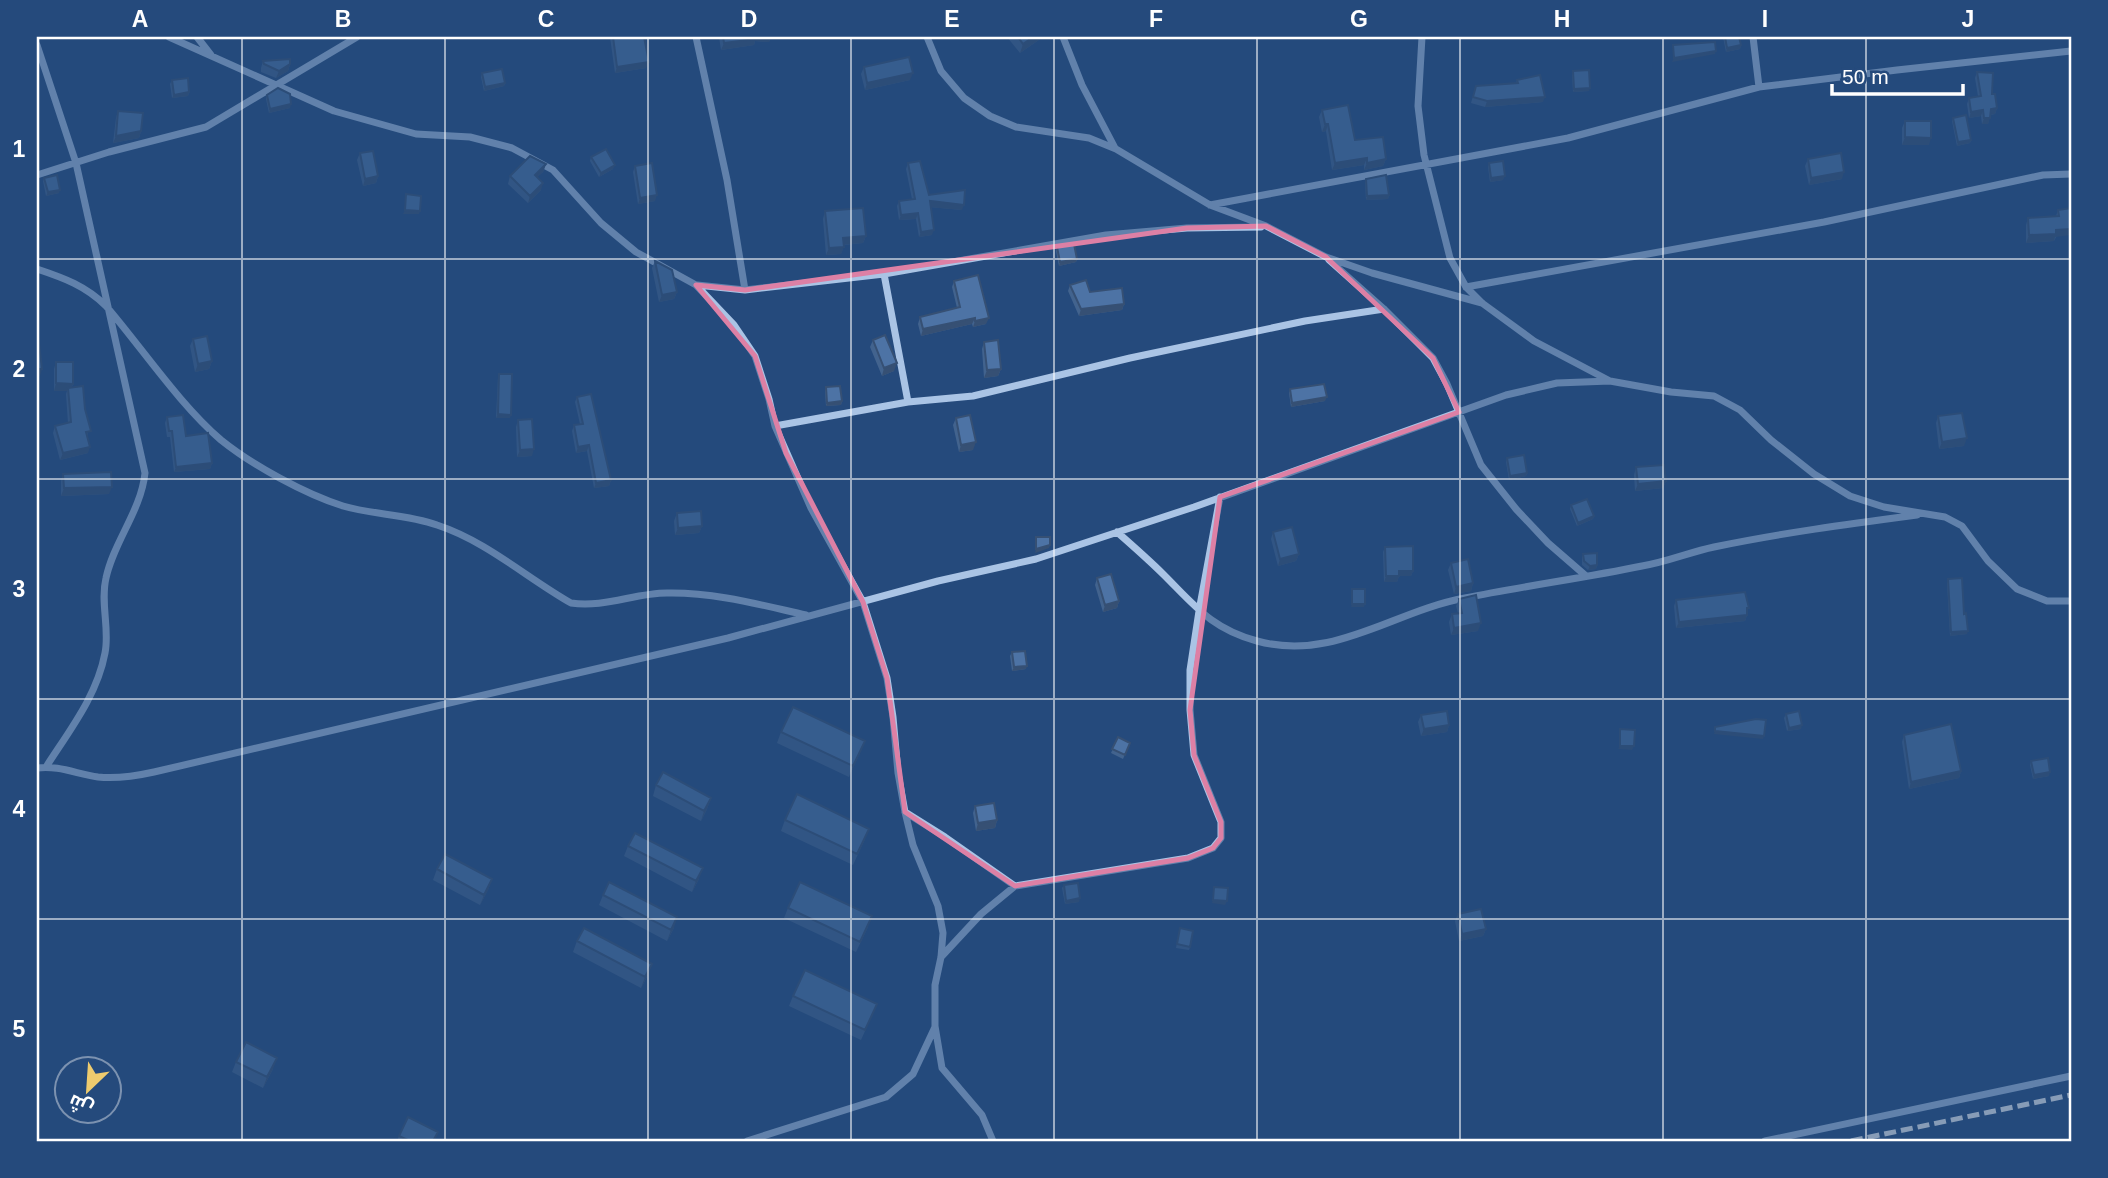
<svg xmlns="http://www.w3.org/2000/svg" width="2108" height="1178" viewBox="0 0 2108 1178" font-family="Helvetica,Cairo,sans-serif">
	<style>
		.lines { fill: none; stroke-linecap: round; stroke-linejoin: round }
		.street { stroke: #aac4e5; stroke-width: 7 }
		.rail { stroke: #fff; stroke-width: 5; stroke-dasharray: 12 5; stroke-linecap: butt }
		.wall { fill: #42638e }
		.shaded-wall { fill: #365074 }
		.building { fill: #4d73a5; stroke: #365074; stroke-width: 2 }
		.marked { fill: none; stroke: #dd80a5; stroke-width: 5; stroke-linejoin: round }
		.grid { fill: none; stroke: #fff; stroke-width: 2; stroke-opacity: 0.55 }
		.neatline { fill: none; stroke: #fff; stroke-width: 2.5 }
		.grid-label { font-size: 23px; text-anchor: middle; font-weight: bold; fill: #fff }
	</style>
	<rect width="100%" height="100%" fill="#254a7c"/>
	<g class="lines">
		<path class="street" d="M169 37 334 111 416 134 470 137 512 148 553 170 601 223 636 252 696 285 734 325 755 356 769 399 775 426 811 508 863 602 887 678 893 717 898 773 905 812 913 845 938 906 943 933 941 957 935 985V1026L942 1068 982 1115 993 1141
			M197 37 211 55
			M696 37 727 180 745 290
			M927 37 941 71 964 98 990 116 1016 127 1089 138 1116 149 1210 205 1266 226 1326 257 1372 273 1482 303
			M1063 37 1082 85 1115 148
			M1422 37 1418 106 1424 155 1450 258 1466 287 1482 303 1534 341 1610 381
			M1753 37 1759 87
			M37 45 76 163 145 473C141 511 114 541 106 578 100 603 110 629 105 653 97 696 69 731 46 767
			M37 175 109 152 206 127 357 37
			M1210 205 1568 138 1759 87 1897 70 2071 51
			M1329 260 1384 309 1433 358 1447 384 1481 465 1516 509 1548 543 1586 576
			M37 269C64 278 86 286 106 306 142 348 180 405 221 440 252 465 305 494 343 506 373 515 407 514 437 525 486 541 527 578 571 603 604 608 635 593 667 593 714 592 761 605 806 615
			M884 274 908 402
			M697 285 745 290 884 274 1106 235 1187 228 1261 227
			M1466 287 1824 222 2043 175 2071 174
			M775 426 908 402 973 396 1130 358 1305 321 1384 309
			M1117 532C1133 546 1149 560 1164 575 1195 606 1212 629 1257 641 1334 662 1393 611 1465 598 1524 586 1584 578 1642 566 1667 562 1690 552 1714 547 1781 533 1849 524 1917 515
			M37 768C58 765 77 774 98 777 117 779 136 776 154 772L728 638 938 581 1036 559 1194 507 1506 395 1557 383 1610 381 1671 392 1714 396 1740 410 1771 440 1814 474 1850 496 1884 507 1945 517 1962 526 1988 561 2017 589 2047 601H2071
			M905 812 945 837 1015 886
			M941 957 981 914 1015 886 1188 858 1213 848 1221 838V822L1194 755 1190 710V670L1199 611 1220 497
			M747 1141 886 1097 913 1074 935 1027
			M1765 1141 2071 1076"/>
		<path class="rail" d="M1851 1141 2071 1095"/>
	</g>
	<path class="wall" d="M610 37H644L646 68 615 73Z
		M719 37H771L769 42 755 41 754 45 721 50Z
		M1007 37H1043L1020 53Z
		M1723 37H1739L1741 45 1740 49 1726 52Z
		M263 61 290 64 288 71 276 78 261 72V68Z
		M864 67 910 80 865 90 861 74Z
		M1573 71 1589 91 1573 92 1572 75Z
		M1977 72 1992 94 1997 108 1995 114 1990 115 1988 124H1982L1981 116 1969 118 1967 104 1969 98 1978 96 1975 78Z
		M482 73 505 83 504 86 484 91 481 77Z
		M172 80 189 92 188 96 172 98 170 84Z
		M1517 80 1543 102 1485 107 1471 103 1476 86 1516 83Z
		M267 95 290 108 269 113 266 99Z
		M1322 110 1355 140 1386 159 1383 166 1364 170V165L1332 170 1326 131 1322 132 1319 117Z
		M118 111 141 131 139 138 113 143 116 118Z
		M1953 118 1971 140 1970 143 1957 146 1952 121Z
		M1905 121 1929 145H1902V128Z
		M360 153 378 176 376 183 363 186 357 160Z
		M591 157 613 169 599 177 590 161Z
		M1808 159 1842 179 1809 185 1805 166Z
		M908 163 929 195 962 210 930 207 932 235 919 237 916 219 899 220 897 206 899 201 912 199 906 169Z
		M1489 163 1503 180 1490 182 1488 167Z
		M546 164 543 172 537 177 541 190 528 203 508 184 510 176Z
		M635 166 655 201 638 204 633 172Z
		M44 178 59 193 46 196 43 181Z
		M1366 179 1389 195 1388 199 1366 200 1365 182Z
		M2071 208 2054 241 2026 243V225L2028 218 2056 216 2058 210Z
		M825 211 866 236 863 243 844 245 841 254 826 255 823 219Z
		M1057 247 1077 259 1076 262 1059 266 1056 251Z
		M655 261 677 292 674 299 659 302 652 268Z
		M954 281 986 324 973 327 972 324 921 336 918 324 920 317 957 308 952 287Z
		M1070 285 1124 304 1122 310 1079 316 1068 291Z
		M193 339 212 361 209 369 195 372 190 346Z
		M873 340 894 371 882 376 870 347Z
		M984 342 1001 369 998 376 984 378 982 349Z
		M56 362 73 384 72 387 85 409 88 437V453L60 460 53 433 55 426 68 423 66 394 67 391H54V369Z
		M499 374 510 418H496L498 377Z
		M826 387 842 401 841 405 826 406 825 391Z
		M1290 389 1325 401 1291 407 1289 393Z
		M577 397 611 480 609 486 594 488 587 451 576 453 572 431 574 425 580 424 575 402Z
		M1938 416 1964 446 1939 449 1936 423Z
		M167 417 212 463 210 469 174 472 170 437H167L165 423Z
		M956 418 973 450 959 452 953 425Z
		M518 420 532 456 517 457 516 427Z
		M1507 458 1527 473 1526 476 1509 480 1506 462Z
		M1636 467 1666 481 1663 488 1635 491 1634 475Z
		M63 474 109 494 61 496V481Z
		M1571 505 1594 516 1593 519 1577 526 1570 509Z
		M677 513 702 526 699 533 675 535 674 521Z
		M1273 532 1299 554 1296 561 1278 566 1271 539Z
		M1385 547 1413 571 1411 576H1399L1397 582H1384L1383 552Z
		M1583 554 1597 565 1596 569 1588 570 1582 565V557Z
		M1451 563 1473 583 1471 591 1454 594 1448 570Z
		M1097 578 1119 601 1117 608 1103 612 1095 585Z
		M1948 579 1964 614 1967 634 1950 636 1947 583Z
		M1459 599 1478 631 1451 635 1449 622 1452 614 1458 613 1456 606Z
		M1676 600 1747 612V615L1745 621 1676 628 1674 606Z
		M1012 652 1026 669 1012 671 1010 656Z
		M1786 714 1801 729 1787 731 1784 718Z
		M1421 715 1449 725 1447 732 1421 736 1418 722Z
		M781 732 865 741 849 777 777 743Z
		M1904 735 1961 771 1959 778 1909 789 1902 742Z
		M1118 737 1130 743 1123 759 1111 753Z
		M2031 761 2049 776 2033 779 2030 765Z
		M656 785 711 798 707 809 701 821 653 796Z
		M975 806 997 820 995 828 976 831 973 813Z
		M785 820 865 839 853 865 781 831Z
		M628 846 699 879 692 892 624 856Z
		M437 869 492 879 488 890 480 905 433 880Z
		M1064 885 1079 902 1065 904 1062 888Z
		M603 895 674 928 667 941 599 905Z
		M788 908 868 927 856 952 784 918Z
		M1458 914 1486 929 1483 936 1459 941 1455 921Z
		M1180 928 1190 947 1189 950 1176 948Z
		M577 941 648 975 641 988 573 952Z
		M793 996 877 1004 861 1040 789 1006Z
		M236 1062 273 1069 263 1088 232 1072Z
		M399 1136 434 1141H397Z"/>
	<path class="shaded-wall" d="M754 37H771L769 42 755 41 754 45 721 50 724 43Z
		M1033 37H1043L1020 53 1023 44Z
		M1741 45 1740 49 1726 52 1727 48Z
		M1716 51 1715 54 1672 62 1674 58Z
		M649 62 646 68 615 73 617 67Z
		M290 64 288 71 276 78 279 71Z
		M913 73 910 80 865 90 867 83Z
		M505 83 504 86 484 91 485 87Z
		M1590 88 1589 91 1573 92 1574 89Z
		M189 92 188 96 172 98 174 95Z
		M1545 97 1543 102 1485 107 1487 101Z
		M291 104 290 108 269 113 270 109Z
		M1997 108 1995 114 1988 115 1991 109Z
		M1983 110 1981 116 1969 118 1971 112Z
		M1984 118H1990L1988 124H1982Z
		M1325 124H1328L1326 131 1322 132Z
		M141 131 139 138 113 143 116 136Z
		M1905 137 1931 138 1929 145H1902Z
		M1971 140 1970 143 1957 146 1958 142Z
		M1367 158 1364 165 1332 170 1335 163Z
		M1386 159 1383 166 1364 170 1367 163Z
		M546 164 543 172 532 182 535 175Z
		M615 165 613 169 599 177 601 173Z
		M1844 172 1842 179 1809 185 1811 178Z
		M378 176 376 183 363 186 365 179Z
		M1505 176 1503 180 1490 182 1491 178Z
		M543 183 541 190 528 203 530 196Z
		M60 190 59 193 46 196 48 192Z
		M657 195 655 201 638 204 640 198Z
		M1389 195 1388 199 1366 200 1367 196Z
		M930 201 964 205 962 210 928 207Z
		M405 210 420 211 419 214H403Z
		M918 213 916 219 899 220 901 215Z
		M2071 229V235L2055 237 2054 241 2026 243 2029 235Z
		M934 230 932 235 919 237 921 232Z
		M866 236 863 243 840 245 843 238Z
		M844 247 841 254 826 255 829 248Z
		M1077 259 1076 262 1059 266 1060 262Z
		M677 292 674 299 659 302 662 295Z
		M1124 304 1122 310 1079 316 1081 309Z
		M975 318 972 324 921 336 923 329Z
		M989 318 986 324 973 327 975 321Z
		M212 361 209 369 195 372 198 364Z
		M897 363 894 371 882 376 884 368Z
		M37 369H42L40 376H37Z
		M1001 369 998 376 984 378 987 370Z
		M56 383 73 384 70 391 68 388 67 391H54Z
		M1327 397 1325 401 1291 407 1292 403Z
		M842 401 841 405 826 406 827 403Z
		M498 414 511 415 510 418H496Z
		M1967 438 1964 446 1939 449 1942 442Z
		M976 442 973 450 959 452 961 445Z
		M589 445 587 451 576 453 578 447Z
		M90 447 88 453 60 460 63 453Z
		M534 449 532 456 517 457 520 450Z
		M212 463 210 469 174 472 176 467Z
		M1527 473 1526 476 1509 480 1510 476Z
		M611 480 609 486 594 488 596 483Z
		M1666 481 1663 488 1635 491 1638 484Z
		M112 487 109 494 61 496 64 488Z
		M1594 516 1593 519 1577 526 1578 523Z
		M702 526 699 533 675 535 678 528Z
		M1050 545 1049 548 1035 553 1036 549Z
		M1299 554 1296 561 1278 566 1280 559Z
		M1597 565 1596 569 1588 570 1590 566Z
		M1399 571H1413L1411 576H1399L1397 582H1384L1386 576Z
		M1473 583 1471 591 1454 594 1456 587Z
		M1119 601 1117 608 1103 612 1105 605Z
		M1352 604H1365L1364 607H1351Z
		M1747 615 1745 621 1676 628 1679 622Z
		M1481 623 1478 631 1451 635 1454 628Z
		M1968 631 1967 634 1950 636 1951 632Z
		M1027 666 1026 669 1012 671 1014 667Z
		M1449 725 1447 732 1421 736 1424 729Z
		M1802 725 1801 729 1787 731 1789 728Z
		M1715 731 1764 736 1763 739 1714 734Z
		M865 741 861 751 849 777 853 766Z
		M1620 746H1634L1632 750 1618 749Z
		M1961 771 1959 778 1909 789 1911 782Z
		M2050 772 2049 776 2033 779 2034 775Z
		M711 798 707 809 701 821 704 811Z
		M997 820 995 828 976 831 978 823Z
		M703 868 699 879 692 892 696 881Z
		M492 879 488 890 480 905 484 895Z
		M1080 898 1079 902 1065 904 1066 901Z
		M1213 900 1227 901 1225 905 1212 903Z
		M677 917 674 928 667 941 671 930Z
		M1486 929 1483 936 1459 941 1462 934Z
		M652 964 648 975 641 988 645 977Z
		M277 1058 273 1069 263 1088 267 1077Z"/>
	<path class="building" d="M613 37H644L649 62 617 67Z
		M723 37H756V39L724 43Z
		M1018 37H1033L1023 44Z
		M1725 37H1739L1741 45 1727 48Z
		M1715 42 1716 51 1674 58 1673 45Z
		M909 57 913 73 867 83 864 67Z
		M290 59V64L279 71 264 64 263 61Z
		M502 69 505 83 485 87 482 73Z
		M1589 70 1590 88 1574 89 1573 71Z
		M1977 72 1993 73 1992 94H1995L1997 108 1991 109 1990 118H1984L1983 110 1971 112 1969 98 1981 96Z
		M1540 75 1545 97 1487 101 1473 97 1476 86 1518 83 1517 80Z
		M188 78 189 92 174 95 172 80Z
		M278 88 290 94 291 104 270 109 267 95Z
		M1348 105 1355 140 1383 137 1386 159 1367 163V158L1335 163 1328 124H1325L1322 110Z
		M118 111 143 113 141 131 116 136Z
		M1966 115 1971 140 1958 142 1953 118Z
		M1905 121H1931V138L1905 137Z
		M606 149 615 165 601 173 591 157Z
		M373 151 378 176 365 179 360 153Z
		M1841 153 1844 172 1811 178 1808 159Z
		M530 156 546 164 535 175 543 183 530 196 510 176Z
		M920 161 929 195 965 190 964 205 930 201 934 230 921 232 918 213 901 215 899 201 915 199 908 163Z
		M1503 161 1505 176 1491 178 1489 163Z
		M652 163 657 195 640 198 635 166Z
		M57 175 60 190 48 192 44 178Z
		M1386 175 1389 195 1367 196 1366 179Z
		M406 194 421 196 420 211 405 210Z
		M863 208 866 236 843 238 844 247 829 248 825 211Z
		M2071 208V229L2056 230V234L2029 235 2028 218 2059 216 2058 210Z
		M1074 244 1077 259 1060 262 1057 247Z
		M655 261 672 270 677 292 662 295Z
		M978 275 989 318 975 321V318L923 329 920 317 960 307 954 281Z
		M1086 280 1090 292 1122 288 1124 304 1081 309 1070 285Z
		M37 327 42 369H37Z
		M885 335 897 363 884 368 873 340Z
		M207 336 212 361 198 364 193 339Z
		M998 340 1001 369 987 370 984 342Z
		M56 362H73V384L56 383Z
		M499 374H512L511 415 498 414Z
		M1324 384 1327 397 1292 403 1290 389Z
		M83 386 85 409 91 431 86 432 90 447 63 453 55 426 71 422 68 388Z
		M840 386 842 401 827 403 826 387Z
		M591 394 611 480 596 483 589 445 578 447 574 425 583 424 577 397Z
		M1962 413 1967 438 1942 442 1938 416Z
		M183 415 186 436 208 433 212 463 176 467 172 431H169L167 417Z
		M970 415 976 442 961 445 956 418Z
		M532 419 534 449 520 450 518 420Z
		M1524 455 1527 473 1510 476 1507 458Z
		M1664 465 1666 481 1638 484 1636 467Z
		M111 472 112 487 64 488 63 474Z
		M1587 499 1594 516 1578 523 1571 505Z
		M701 511 702 526 678 528 677 513Z
		M1292 527 1299 554 1280 559 1273 532Z
		M1036 537H1050V545L1036 549Z
		M1413 546V571H1399V576H1386L1385 547Z
		M1597 553V565L1590 566 1584 561 1583 554Z
		M1468 559 1473 583 1456 587 1451 563Z
		M1111 574 1119 601 1105 605 1097 578Z
		M1962 578 1964 614 1966 613 1968 631 1951 632 1948 579Z
		M1352 589H1365V604H1352Z
		M1745 592 1749 608H1747V615L1679 622 1676 600Z
		M1476 595 1481 623 1454 628 1452 614 1462 613 1459 599Z
		M1025 651 1027 666 1014 667 1012 652Z
		M793 707 865 741 853 766 781 732Z
		M1447 711 1449 725 1424 729 1421 715Z
		M1799 711 1802 725 1789 728 1786 714Z
		M1756 719 1766 720 1764 736 1715 731V727Z
		M1951 724 1961 771 1911 782 1904 735Z
		M1620 729 1635 730 1634 746H1620Z
		M1118 737 1130 743 1125 755 1112 749Z
		M2048 758 2050 772 2034 775 2031 761Z
		M663 772 711 798 704 811 656 785Z
		M797 794 869 829 857 854 785 820Z
		M994 803 997 820 978 823 975 806Z
		M635 833 703 868 696 881 628 846Z
		M445 854 492 879 484 895 437 869Z
		M609 882 677 917 671 930 603 895Z
		M800 882 872 916 860 942 788 908Z
		M1078 883 1080 898 1066 901 1064 885Z
		M1214 887 1228 888 1227 901 1213 900Z
		M1481 909 1486 929 1462 934 1458 914Z
		M584 928 652 964 645 977 577 941Z
		M1180 928 1193 931 1190 947 1177 944Z
		M805 970 877 1004 865 1030 793 996Z
		M246 1042 277 1058 267 1077 236 1062Z
		M408 1117 438 1132 433 1141H410L399 1136Z"/>
	<path d="M0 0H2108V1178H0ZM1266 226 1326 257 1433 358 1459 412 1220 497 1190 710 1194 755 1221 822V838L1213 848 1188 858 1015 886 905 812 887 678 863 602 786 453 755 356 696 285 745 290 1187 228Z" fill="#254a7c" fill-opacity=".55" fill-rule="evenodd"/>
	<path class="marked" d="M1266 226 1326 257 1433 358 1459 412 1220 497 1190 710 1194 755 1221 822V838L1213 848 1188 858 1015 886 905 812 887 678 863 602 786 453 755 356 696 285 745 290 1187 228Z"/>
	<path class="grid" d="M242 37V1141M445 37V1141M648 37V1141M851 37V1141M1054 37V1141M1257 37V1141M1460 37V1141M1663 37V1141M1866 37V1141M37 259H2071M37 479H2071M37 699H2071M37 919H2071"/>
	<rect width="2108" height="1178" fill="none" stroke="#254a7c" stroke-width="77"/>
	<g transform="translate(88 1090) rotate(205)"><circle r="33" fill="#254a7c" stroke="#7c92b0" stroke-width="2"/>
	<path d="M0-5L12 26L0 18L-12 26Z" fill="#eecb6e"/>
	<text y="-10" font-size="19" font-weight="bold" text-anchor="middle" fill="#ffffff">ش</text>
	</g>
	<path d="M1832 84v10h131v-10" fill="none" stroke="#ffffff" stroke-width="3.5"/>
	<text x="1842" y="84" font-size="21" fill="#ffffff" stroke="#254a7c" stroke-width="5" paint-order="stroke">50 m</text>
	<rect x="38" y="38" width="2032" height="1102" class="neatline"/>
	<g class="grid-label">
		<text x="140" y="27">A</text>
		<text x="343" y="27">B</text>
		<text x="546" y="27">C</text>
		<text x="749" y="27">D</text>
		<text x="952" y="27">E</text>
		<text x="1156" y="27">F</text>
		<text x="1359" y="27">G</text>
		<text x="1562" y="27">H</text>
		<text x="1765" y="27">I</text>
		<text x="1968" y="27">J</text>
		<text x="19" y="157">1</text>
		<text x="19" y="377">2</text>
		<text x="19" y="597">3</text>
		<text x="19" y="817">4</text>
		<text x="19" y="1037">5</text>
	</g>
</svg>
